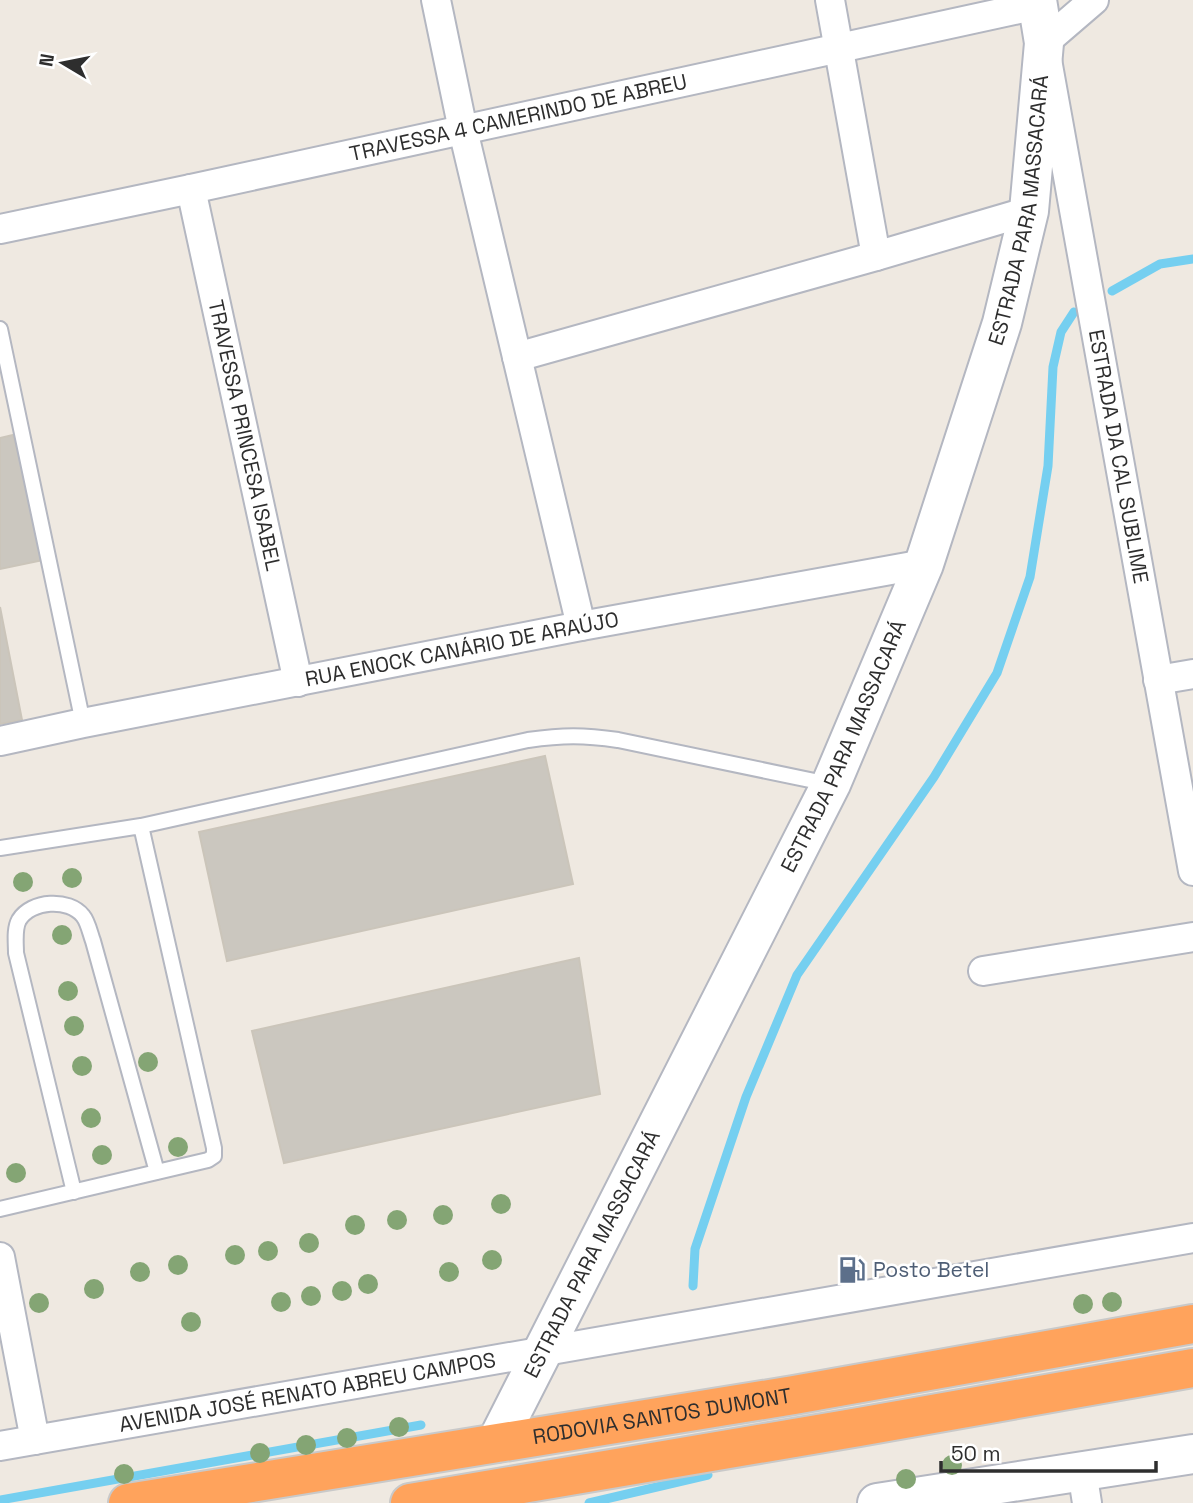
<svg xmlns="http://www.w3.org/2000/svg" width="1193" height="1503" viewBox="0 0 1193 1503" font-family="'Space Grotesk',sans-serif">
	<style>
		.lines { fill: none; stroke-linecap: round; stroke-linejoin: round }
		.stream { stroke: #75cff0; stroke-width: 9 }
		.building { fill: #cbc7bf; stroke: #cbc5ba; stroke-width: 2 }
		.lane-casing { stroke: #b4b7c1; stroke-width: 18 }
		.street-casing { stroke: #b4b7c1; stroke-width: 32 }
		.secondary-casing { stroke: #b4b7c1; stroke-width: 42 }
		.highway-casing { stroke: #c9c9c9; stroke-width: 42 }
		.lane { stroke: #fff; stroke-width: 14 }
		.street { stroke: #fff; stroke-width: 28 }
		.secondary { stroke: #fff; stroke-width: 38 }
		.highway { stroke: #ffa35c; stroke-width: 38 }
		.tree { fill: #84a574 }
		.labels { text-anchor: middle; stroke-width: 5; stroke-linejoin: round; paint-order: stroke }
		.street-label { font-size: 21px; fill: #2e2e2e; stroke: #fff }
		.service-label { font-size: 21px; fill: #4e5e75; stroke: #fff; text-anchor: start }
	</style>
	<rect width="100%" height="100%" fill="#efe9e1"/>
	<g class="lines">
		<path class="stream" d="M1112 291 1160 264 1193 259
			M693 1286 695 1249 746 1097 797 975 934 777 997 673 1030 577 1048 466 1053 367 1061 332 1074 312
			M0 1500 421 1425
			M589 1503 708 1475"/>
	</g>
	<path class="building" d="M13 435 48 559 0 569V438Z
		M0 607 22 720 0 724Z
		M545 756 573 884 227 961 199 832Z
		M579 958 600 1094 284 1163 252 1031Z"/>
	<g class="lines">
		<defs>
			<path id="lane" d="M0 329 83 723
				M0 848 141 826 528 740C563 735 584 735 618 740L829 784
				M74 1192 16 953C16 943 14 929 19 920 31 900 69 898 83 916 88 922 90 933 93 941L157 1172
				M0 1209 208 1160 214 1156V1148L141 826"/>
			<g id="street">
				<path d="M436 0 463 130 581 626"/>
				<path d="M830 0 876 256"/>
				<path id="s1" d="M1094 0 1044 43 1193 871"/>
				<path id="s2" d="M191 189 298 682"/>
				<path id="s3" d="M0 229 191 189 1037 5"/>
				<path d="M517 357 876 256 1029 211"/>
				<path d="M1158 680 1193 674"/>
				<path id="s4" d="M0 741 83 723 581 626 924 564"/>
				<path d="M983 971 1193 937"/>
				<path d="M0 1257 35 1440"/>
				<path id="s5" d="M0 1446 1193 1238"/>
				<path d="M1082 1471 1087 1503"/>
			</g>
			<g id="secondary">
				<path id="s6" d="M496 1443 831 784 924 564 1002 323 1029 211 1044 43 1037 0"/>
				<path d="M877 1503 1193 1454"/>
			</g>
			<g id="highway">
				<path id="s7" d="M128 1503 794 1395 1193 1324"/>
				<path d="M410 1503 859 1427 1193 1368"/>
			</g>
		</defs>
		<use href="#lane" class="lane-casing"/>
		<use href="#street" class="street-casing"/>
		<use href="#secondary" class="secondary-casing"/>
		<use href="#highway" class="highway-casing"/>
		<use href="#lane" class="lane"/>
		<use href="#street" class="street"/>
		<use href="#secondary" class="secondary"/>
		<use href="#highway" class="highway"/>
	</g>
	<g class="tree">
		<circle cx="72" cy="878" r="10"/>
		<circle cx="23" cy="882" r="10"/>
		<circle cx="62" cy="935" r="10"/>
		<circle cx="68" cy="991" r="10"/>
		<circle cx="74" cy="1026" r="10"/>
		<circle cx="148" cy="1062" r="10"/>
		<circle cx="82" cy="1066" r="10"/>
		<circle cx="91" cy="1118" r="10"/>
		<circle cx="178" cy="1147" r="10"/>
		<circle cx="102" cy="1155" r="10"/>
		<circle cx="16" cy="1173" r="10"/>
		<circle cx="501" cy="1204" r="10"/>
		<circle cx="443" cy="1215" r="10"/>
		<circle cx="397" cy="1220" r="10"/>
		<circle cx="355" cy="1225" r="10"/>
		<circle cx="309" cy="1243" r="10"/>
		<circle cx="268" cy="1251" r="10"/>
		<circle cx="235" cy="1255" r="10"/>
		<circle cx="492" cy="1260" r="10"/>
		<circle cx="178" cy="1265" r="10"/>
		<circle cx="140" cy="1272" r="10"/>
		<circle cx="449" cy="1272" r="10"/>
		<circle cx="368" cy="1284" r="10"/>
		<circle cx="94" cy="1289" r="10"/>
		<circle cx="342" cy="1291" r="10"/>
		<circle cx="311" cy="1296" r="10"/>
		<circle cx="281" cy="1302" r="10"/>
		<circle cx="1112" cy="1302" r="10"/>
		<circle cx="39" cy="1303" r="10"/>
		<circle cx="1083" cy="1304" r="10"/>
		<circle cx="191" cy="1322" r="10"/>
		<circle cx="399" cy="1427" r="10"/>
		<circle cx="347" cy="1438" r="10"/>
		<circle cx="306" cy="1445" r="10"/>
		<circle cx="260" cy="1453" r="10"/>
		<circle cx="952" cy="1465" r="10"/>
		<circle cx="124" cy="1474" r="10"/>
		<circle cx="906" cy="1479" r="10"/>
	</g>
	<defs>
		<symbol id="fuel-bare" viewBox="-9 -9 18 18"><path d="M-5.5-6h7V0h2V4h1.3V-2.5L3-4.5l.8-.8L6-3V5H2.5V1h-1V6h-7ZM-4.2-4.7v3.2H.2V-4.7Z" fill="#5c6f8a" stroke="#fff" stroke-width="2.5" paint-order="stroke"/></symbol>
	</defs>
	<g fill-rule="evenodd">
		<use href="#fuel-bare" x="833" y="1251" width="38" height="38"/>
	</g>
	<g class="labels">
		<g class="street-label">
			<text dy="7" stroke="none"><textPath href="#s3" startOffset="530">TRAVESSA 4 CAMERINDO DE ABREU</textPath></text>
			<text dy="7" stroke="none"><textPath href="#s6" startOffset="1346">ESTRADA PARA MASSACARÁ</textPath></text>
			<text dy="7" stroke="none"><textPath href="#s2" startOffset="252">TRAVESSA PRINCESA ISABEL</textPath></text>
			<text dy="7" stroke="none"><textPath href="#s1" startOffset="486">ESTRADA DA CAL SUBLIME</textPath></text>
			<text dy="7" stroke="none"><textPath href="#s4" startOffset="471">RUA ENOCK CANÁRIO DE ARAÚJO</textPath></text>
			<text dy="7" stroke="none"><textPath href="#s6" startOffset="779">ESTRADA PARA MASSACARÁ</textPath></text>
			<text dy="7" stroke="none"><textPath href="#s6" startOffset="212">ESTRADA PARA MASSACARÁ</textPath></text>
			<text dy="7" stroke="none"><textPath href="#s5" startOffset="312">AVENIDA JOSÉ RENATO ABREU CAMPOS</textPath></text>
			<text dy="7" stroke="none"><textPath href="#s7" startOffset="541">RODOVIA SANTOS DUMONT</textPath></text>
		</g>
		<g class="service-label">
			<text x="873" y="1277">Posto Betel</text>
		</g>
	</g>
	<g transform="translate(63 63) rotate(280)" stroke="#ffffff" stroke-width="5" paint-order="stroke">
	<path d="M0-5L12 26L0 18L-12 26Z" fill="#2e2e2e"/>
	<text y="-10" font-size="19" font-weight="bold" text-anchor="middle" fill="#2e2e2e">N</text>
	</g>
	<path d="M941 1461v10h215v-10" fill="none" stroke="#2e2e2e" stroke-width="3.5"/>
	<text x="951" y="1461" font-size="21" fill="#2e2e2e" stroke="#ffffff" stroke-width="5" paint-order="stroke">50 m</text>
</svg>
